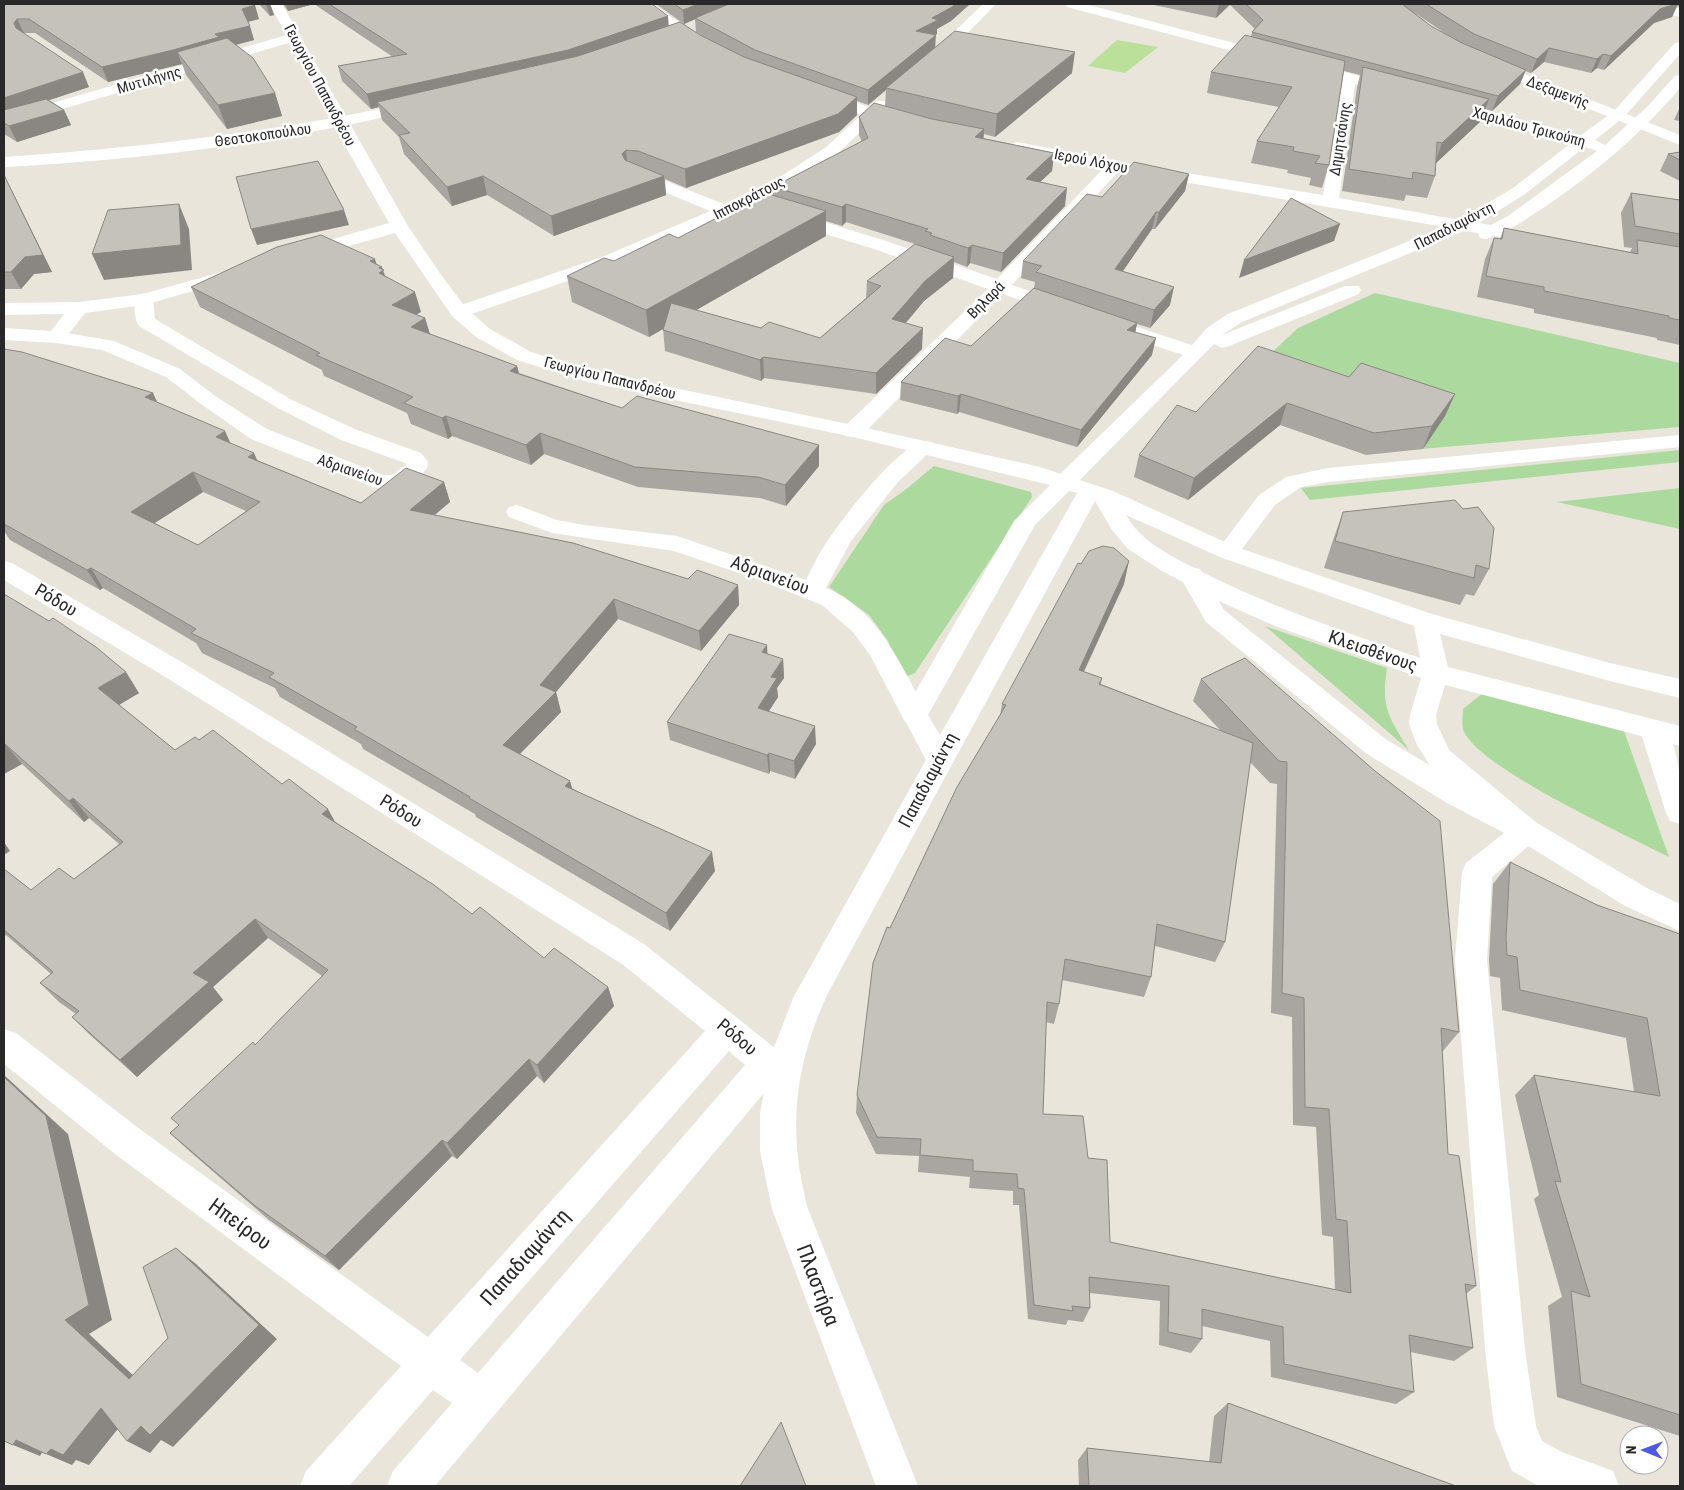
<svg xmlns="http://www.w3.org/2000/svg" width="1684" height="1490" viewBox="0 0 1684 1490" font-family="'Roboto Condensed',sans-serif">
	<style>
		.green { fill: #acda9e }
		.pitch { fill: #bbe09a }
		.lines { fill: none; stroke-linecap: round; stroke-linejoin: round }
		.street { fill: #fff; fill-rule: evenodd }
		.secondary { fill: #fff; fill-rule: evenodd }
		.wall { fill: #a9a6a1; fill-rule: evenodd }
		.shaded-wall { fill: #8a8783 }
		.building { fill: #c5c1bb; stroke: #8a8783; fill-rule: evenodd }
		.labels { text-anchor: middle; stroke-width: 5; stroke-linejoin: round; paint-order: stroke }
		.far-street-label { font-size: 15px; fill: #282828; stroke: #fff }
		.street-label { font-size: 18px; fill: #282828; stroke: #fff }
		.near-street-label { font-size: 21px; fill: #282828; stroke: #fff }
	</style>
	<rect width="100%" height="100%" fill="#e9e5db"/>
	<path class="green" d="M1375 293 1680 363V427L1398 451 1267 357 1298 328Z
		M1680 450V462L1310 500 1301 488Z
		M934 466 1031 492 1032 497 915 673 908 676 901 673 888 641 869 615 829 587 884 505 909 487Z
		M1680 488V529L1557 502Z
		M1265 626 1387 668C1381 708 1388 716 1409 750Z
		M1483 693 1624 731 1669 857C1626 835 1483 770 1464 732 1461 726 1463 716 1463 709Z"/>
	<path class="pitch" d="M1117 40 1158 47 1125 73 1088 66Z"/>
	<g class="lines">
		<path class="street" d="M639 4H653L711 46 709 49H699Z
			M983 4H996L940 61H930L928 58 930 55Z
			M1065 4H1085L1401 87 1403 90 1401 93 1396 94 1355 84 1339 198 1459 220 1513 188 1571 143 1442 107 1440 104 1442 101H1452L1580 136 1614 111 1675 43 1680 42V54L1624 117 1595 140 1605 145 1647 107 1675 76 1680 75V88C1634 143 1572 192 1510 229L1544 235 1547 239 1544 243 1538 244 1495 236 1486 239 1480 238 1478 233 1464 231 1242 322 1222 335 1345 286H1359L1361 290 1359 294 1229 346 1222 348 1214 344 1073 487 1065 489 1057 487 1054 482 1057 477 1183 355 1114 332 1111 328 1114 324H1128L1192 345 1207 328 1228 314 1444 227 1119 171 1012 285 1069 304 1071 308 1069 312H1055L1003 294 861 436 853 437 845 436 842 431 845 426 988 289 871 248 786 222 784 218 786 214H798L883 240 997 279 1104 168 1012 150 1009 147 1012 144 1017 142 1137 165 1323 195 1342 80 1067 7ZM1585 147 1597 151 1508 216 1491 225 1479 223 1525 194Z
			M1644 4H1663L1680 9V17L1646 7Z
			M294 33 301 37 299 40 4 126V117Z
			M822 91 869 107 876 101H886L888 104 881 112 907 119 910 122 902 127 874 119 837 154 792 183 732 215 614 265 466 316H452L450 312 452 308 602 257 710 211 628 177 626 174 628 171H640L724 204 780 177 825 148 861 115 817 98 815 95 817 92Z
			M417 101 424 105 422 108C286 142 144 160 4 167V157C143 148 281 131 417 101Z
			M144 293 151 295 153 299 155 319 292 400 357 430 421 453 428 462 427 468C415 485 393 492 373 487L251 439 201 404 166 377 102 350 56 343 49 341 46 337 49 333 56 331 114 341 180 369 215 396 267 429 383 475H392L406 465 405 463 341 440 278 408 139 326C134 319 133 302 137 295Z
			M1680 435V447L1328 482 1301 487 1275 505 1236 557 1228 560 1220 557 1216 552 1259 495 1286 477 1328 468Z
			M924 441 932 442 935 447 898 482 851 541 826 588C878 608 903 669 928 715L925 722 915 725 905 722 870 655 853 632 822 605 762 581 674 551 552 533 509 517 506 512 509 507 517 505 557 520 584 525 677 536 806 580C814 564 822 547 833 533 849 510 898 447 924 441Z
			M4 561 12 563 185 664 644 944 780 1052 794 1065 799 1076 794 1087 782 1092 769 1087 435 1486H387L393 1471 452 1403 433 1390 349 1486H300L306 1471 401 1366 115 1154 4 1064V1029L16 1033 141 1130 428 1337 705 1031 622 964 167 678 4 580ZM729 1051 745 1065 478 1373 460 1360Z
			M1191 567 1200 569 1224 610 1387 740 1467 787 1537 823 1542 831 1537 839 1492 877 1487 960 1525 1350 1536 1426 1542 1441 1562 1452 1613 1471 1619 1486 1537 1485 1512 1471 1494 1426 1485 1350 1455 960 1462 872 1466 863 1504 833 1447 803 1367 754 1206 622 1179 575 1182 569Z
			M1654 720 1664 723C1681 754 1682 790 1680 824L1670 821 1666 813 1640 730 1644 723Z"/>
		<path class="secondary" d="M270 4H282L408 226 439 272 466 308 490 329 531 352 592 371 853 425 1040 467 1113 491 1236 547 1432 614 1610 663 1680 679V698L1610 681 1440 634 1448 667 1680 726V746L1445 685 1436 715 1437 724 1449 750 1537 823 1647 888 1680 904V931L1625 906 1517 839 1429 764 1417 745 1409 724 1410 715 1421 678 1275 626 1221 602 1162 571 1128 549 1112 530 1095 501 828 993C794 1067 787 1130 808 1209L918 1486H876L772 1209 760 1151V1113L771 1055 794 996 926 760 902 715 1014 521 1050 485 853 437 588 382 517 360 476 337 452 316 395 233 310 257H298L295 253 298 249 389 223 332 123ZM1069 491 1077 493 940 735 928 715 1035 525ZM1126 515 1220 557 1414 626 1420 658C1346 632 1274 608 1204 573 1176 558 1142 544 1126 515Z
			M1489 60 1680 135V145L1484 67 1482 64 1484 61Z
			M236 268 242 269 245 273 242 277 144 305 85 313 63 341 56 343 4 340V328L51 331 64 314 4 315V303L79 302 143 294Z"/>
	</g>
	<path class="wall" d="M4 4 259 19 248 22 254 40 236 45 275 93 282 116 227 129 186 75 182 64 108 82 35 33H24L89 87 49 100 64 110 71 125 17 142 4 134Z
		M259 4H270L274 15 270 16Z
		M283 4H652L669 26 700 35 709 40 696 32 695 19 684 24 656 4H970L951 21 937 29V34L935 35V47L1072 73 995 137 984 134 983 138 1054 153 1052 171 1040 182 1065 206 1001 272 970 263 967 267 954 262 953 278 924 301 906 323 922 349 876 394 764 378 761 381 665 351 663 329 649 337 572 302 567 276 614 261 678 238 773 196V187L862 142 859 135V117L885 106 886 90 868 105 857 101V115L839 132 686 188 665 179 666 195 554 236 487 195 452 206 404 154 399 137 382 120 379 107 371 109 342 81 338 66 393 57 314 4 288 11ZM826 221 842 226 846 222 915 244 867 281 866 298 820 338 761 328 696 310 826 236Z
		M1149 4H1680V7L1677 6 1672 17 1654 23 1604 70 1597 68 1591 73 1544 62 1531 73 1525 71 1520 84 1492 111 1485 109 1481 121 1436 163 1435 176 1427 198 1406 195 1404 201 1342 191 1357 87 1360 75 1344 71 1329 165 1322 188 1309 185 1311 178 1287 173 1288 170 1251 163 1257 141 1279 107 1207 93 1211 72 1251 37 1252 32 1255 29 1230 5 1216 18ZM1412 11 1446 34 1455 39 1431 26Z
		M1680 107V121L1674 120Z
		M1680 152V181L1660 171 1668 154Z
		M1189 174 1185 191 1155 229H1152L1122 272 1170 305 1150 328 1137 324 1135 332 1152 355 1077 447 959 412 957 414 900 400 901 382 971 346 1034 288 1035 282 1021 278 1023 261 1102 197Z
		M4 175 52 272 34 274 21 289H4Z
		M1631 193 1680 200V345L1657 340V338L1534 313V309L1477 297 1485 259 1494 238 1500 239 1504 228 1630 252 1632 248 1624 247 1621 213Z
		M377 264 385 276 421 312 416 314 425 318 430 334 517 366 519 373 622 408 819 466 786 506 760 498 638 487 544 454 531 465 452 436 448 439 411 424 407 413 324 376 322 370 200 307 191 287Z
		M4 349 153 393 157 402 230 443 257 460 361 503 444 482 450 502 435 515 688 579 738 585 739 605 701 651 618 619 556 692 561 712 520 754 570 781 572 788 715 871 670 931 476 817 475 814 363 749 361 744 280 697 275 688 202 653 196 643 103 588 100 590 10 540 4 531ZM203 492 246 511 198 545 155 523Z
		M1349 377 1455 394 1445 416 1423 449 1366 455 1280 425 1188 500 1134 477 1139 455 1196 412Z
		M1343 512 1489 569 1474 596 1466 594 1460 605 1324 568 1333 540Z
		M1124 584 1084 672 1102 678 1101 684 1221 731 1193 701 1201 679 1245 658 1459 1032 1443 1051H1442L1448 1154 1476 1286 1466 1294 1473 1348 1454 1361 1410 1352 1414 1392 1396 1404 1271 1377 1270 1341 1202 1326V1339L1191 1353 1159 1345 1160 1301 1090 1293V1308L1083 1322 1068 1320 1066 1325 1028 1319 1019 1205H1013V1191L969 1188 970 1177 918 1172 919 1156 876 1154 856 1113 857 1095 1000 715 1002 704ZM1250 762 1270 783 1277 784 1271 1013 1292 1017 1293 1125 1316 1127 1322 1235 1333 1237 1335 1290 1110 1242 1088 1158 1043 1114 1046 1022 1054 1024 1059 1004 1062 980 1144 997 1151 977 1155 946 1215 962 1225 942Z
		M4 594 139 693 119 705 175 750 199 740 282 784 334 821 472 914 544 958 608 987 614 1006 544 1083 537 1076 457 1159 452 1156 339 1270 269 1220 187 1149 170 1133 179 1125 171 1118 255 1045 322 976 268 938 213 987 223 1000 137 1077 90 1035 72 1017 76 1014 59 1002 40 983 51 974 6 935 4 937V869L31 890 74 879 119 844 89 818 84 822 22 764 4 774Z
		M767 654 783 659 784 678 777 688 778 697 769 711 816 744 795 779 770 771 769 774 670 740 667 722Z
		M1510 862 1597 905 1680 934V1436L1557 1397 1548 1306 1562 1297 1534 1199 1539 1195 1515 1095 1534 1075 1634 1092 1626 1038 1502 1010 1500 978 1490 976 1489 960 1493 884Z
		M1228 1403 1456 1486H1079L1078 1460 1087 1448 1209 1462 1214 1416Z"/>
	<path class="shaded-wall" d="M266 4H270L274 15 270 16Z
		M286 4H314L288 11Z
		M698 4H731L684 24 683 10Z
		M956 4H970L951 21 937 29V34L916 45V31L932 18Z
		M1219 4H1230L1216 18Z
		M1676 4H1678L1672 17 1654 23 1604 70 1611 56 1660 9Z
		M255 5 259 19 247 22 242 9Z
		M668 16 669 30 570 64 377 102 379 107 371 109 367 94Z
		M17 19 24 33 20 37 14 23Z
		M250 26 254 40 222 48 177 52 182 64 108 82 102 67 215 34Z
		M936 35 935 49 886 88V90L868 105V90Z
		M1549 48 1544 62 1531 73 1537 59Z
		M1075 52 1072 73 995 137 997 114Z
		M1603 54 1597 68 1591 73 1597 59Z
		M1526 70 1520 84 1492 111 1498 96Z
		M83 72 89 87 4 115V98Z
		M275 93 282 116 227 129 218 105Z
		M857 97V115L839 132 686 188 685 169Z
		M1489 99 1481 121 1434 165 1442 143Z
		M64 110 71 125 17 142 9 126Z
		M984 129 983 147 975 137Z
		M626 150 628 169 622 154Z
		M1054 153 1052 171 1024 197 1026 179Z
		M1189 174 1185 191 1155 229 1159 212Z
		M483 176 487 195 452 206 447 187Z
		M664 176 666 195 554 236 551 216Z
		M1067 188 1065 206 1001 272 1003 253Z
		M12 191 52 272 34 274 21 289 11 272Z
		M179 204 189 229 192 270 104 280 92 254Z
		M846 204V222L842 226V207Z
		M344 210 349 225 257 245 251 229Z
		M826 211V236L649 337 646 310Z
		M1156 212 1152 229 1112 287 1115 269Z
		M1340 224 1334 241 1239 278 1244 260Z
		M972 245 970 263 967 267 968 248Z
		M954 257 953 278 924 301 891 340 892 319 925 281Z
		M375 259 379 273V268L382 267 390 290 370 261Z
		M1174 287 1170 305 1150 328 1154 310Z
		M415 292 421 312 398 325 392 305Z
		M425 318 431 338 411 327Z
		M1137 323 1134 340 1127 330Z
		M923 328 922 349 876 394V373Z
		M1156 338 1152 355 1077 447 1081 430Z
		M763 357 764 378 761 381 760 360Z
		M517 366 522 386 510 371Z
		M153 393 162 413 145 397Z
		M961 394 959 412 957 414 958 396Z
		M1455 394 1445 416 1423 449 1432 426Z
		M1287 403 1280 425 1188 500 1194 478Z
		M446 416 452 436 448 439 442 418Z
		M225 431 234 451 216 437Z
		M540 433 544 454 531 465 526 445Z
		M819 445V466L786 506 785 485Z
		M254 453 263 473 248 457Z
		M193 472 203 492 142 531 131 512Z
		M444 482 450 502 416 530 410 510Z
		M1129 561 1124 584 1074 692 1079 670Z
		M91 568 103 588 100 590 87 570Z
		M738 585 739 605 701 651 699 631Z
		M614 599 618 619 556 692 561 712 509 765 503 745 540 685Z
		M767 645 768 663 762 652Z
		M783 659 784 678 777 688 778 697 759 726 758 708 771 677Z
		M126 672 139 693 112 709 98 688Z
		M815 726 816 744 795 779 794 761Z
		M5 744 22 764 4 774V745Z
		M769 753 770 771 769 774 767 755Z
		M570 781 575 800 565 786Z
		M73 798 89 818 84 822 69 801Z
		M328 809 339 829 322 814Z
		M4 842 10 851 4 855Z
		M712 852 715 871 670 931 666 913Z
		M255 919 268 938 213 987 223 1000 137 1077 120 1060 193 973Z
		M608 987 614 1006 544 1083 537 1065Z
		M529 1059 537 1076 457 1159 447 1143Z
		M4 1075 68 1134 112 1320 89 1334 151 1392 129 1379 65 1320Z
		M442 1140 452 1156 339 1270 325 1256Z
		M176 1248 196 1264 277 1339 173 1447 161 1440 150 1453 127 1441 141 1426 259 1325Z
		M101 1408 125 1420 89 1465 76 1460 72 1465 46 1454 51 1449Z
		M16 1440 43 1451 40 1456 13 1445Z"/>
	<path class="building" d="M4 4H254L255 5 242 9 250 26 215 34 219 37 173 50 102 67 29 19H17L14 23 16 28 83 72 4 98Z
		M329 4H652L668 16 568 50 367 94 338 66 407 54Z
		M674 4H698L683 10Z
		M729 4H956L952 7 932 18 938 20 916 31 936 35 868 90 755 50 695 18Z
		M1246 4H1402L1431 26 1462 43 1526 70 1498 96 1252 32 1263 20Z
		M1426 4H1676L1660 9 1611 56 1603 54 1597 59 1549 48 1537 59 1474 34Z
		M680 22 700 35 744 57 857 97 838 114 685 169 638 151 626 150 622 154 625 160 664 176 551 216 483 176 447 187 399 135 410 133 377 102 578 56Z
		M955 31 1075 52 997 114 886 88Z
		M1245 35 1345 61 1329 165 1315 163 1320 156 1293 151 1294 147 1257 141 1292 87 1211 72Z
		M227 38 253 58 275 93 218 105 177 52Z
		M1363 67 1489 99 1442 143 1437 142 1435 176 1413 172 1412 179 1349 169Z
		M46 99 64 110 9 126 4 123V110Z
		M874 103 932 119 984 129 975 137 1054 153 1026 179 1067 188 1003 253 972 245 968 248 930 235 932 233 925 231 928 229 846 204 842 207 773 187 868 138 859 117Z
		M1680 152V160L1668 154Z
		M318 161 344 210 251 229 236 177Z
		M1134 162 1189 174 1159 212H1156L1115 269 1174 287 1154 310 1036 272 1042 266 1023 261 1087 194 1102 197Z
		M4 175 43 255 25 257 11 272H4Z
		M765 193 826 211 646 310 567 276 604 258 614 261 669 234 678 238Z
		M1631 193 1680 200V234L1635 226Z
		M1291 198 1340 224 1244 260Z
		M179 204 181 245 92 254 108 210Z
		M1504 228 1638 254 1637 240 1680 247V320L1669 318V316L1544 291V287L1486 276 1494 238 1502 239Z
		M321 235 375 259 370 261 382 267 379 268 384 270 379 273 415 292 392 305 425 318 411 327 517 366 510 371 622 408 637 396 819 445 785 485 758 477 635 467 540 433 526 445 446 416 442 418 404 403 413 397 316 355 320 353 191 287 277 247Z
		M915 244 954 257 925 281 892 319 923 328 876 373 763 357 760 360 663 330 671 303 761 328 769 322 820 338 881 286 867 281Z
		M1034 288 1137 323 1127 330 1156 338 1081 430 961 394 958 396 901 382 945 338 971 346Z
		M1258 346 1349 377 1361 363 1455 394 1432 426 1374 433 1287 403 1194 478 1139 455 1177 405 1196 412Z
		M4 349 22 352 153 393 145 397 225 431 216 437 254 453 248 457 361 503 406 468 444 482 410 510 573 543 688 579 697 570 738 585 699 631 614 599 540 685 556 692 503 745 570 781 565 786 712 852 666 913 469 798 470 797 354 729 357 727 269 677 274 673 191 633 196 629 91 568 87 570 4 524ZM193 472 260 502 198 545 131 512Z
		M1455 500 1463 509 1478 507 1494 528 1489 569 1476 565 1474 578 1335 541 1343 512Z
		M1103 546 1114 548 1129 561 1079 670 1102 678 1099 684 1253 743 1225 942 1157 924 1151 977 1065 959 1059 1004 1047 1002 1043 1114 1083 1116 1088 1158 1107 1160 1110 1242 1351 1293 1347 1221 1336 1219 1329 1109 1305 1107 1304 998 1282 993 1287 762 1279 761 1201 679 1245 658 1375 771 1440 821 1459 1032 1441 1028 1448 1154 1459 1156 1476 1286 1465 1284 1473 1348 1409 1335 1414 1392 1284 1364 1283 1327 1202 1309V1339L1168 1332 1169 1286 1089 1277 1090 1308 1072 1306 1073 1311 1034 1305 1024 1189 1018 1188 1017 1174 973 1171V1160L920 1155 921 1139 877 1137 857 1095 873 963 887 927 890 928 957 787 1006 705 1002 704 1078 563 1081 564 1089 551Z
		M4 594 49 621 53 618 96 647 126 672 98 688 175 750 195 737 199 740 213 730 282 784 289 779 328 809 322 814 434 885 472 914 480 907 544 958 554 948 608 987 537 1065 529 1059 447 1143 442 1140 325 1256 254 1205 170 1133 179 1125 171 1118 253 1042 255 1045 328 970 255 919 193 973 209 982 120 1060 72 1017 79 1011 40 983 53 972 4 930V869L31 890 59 868 74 879 123 842 73 798 69 801 5 744 4 745Z
		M729 634 767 645 762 652 783 659 771 677 777 678 758 708 815 726 794 761 769 753 767 755 667 722Z
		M1510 862 1597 905 1680 934V1415L1581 1384 1571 1291 1590 1297 1555 1181 1561 1182 1534 1075 1660 1096 1647 1018 1520 990 1517 957 1507 955 1506 939Z
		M4 1077 46 1116 89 1305 65 1320 129 1379 168 1338 143 1267 176 1248 259 1325 150 1435 141 1426 127 1441 101 1408 63 1455 51 1449 46 1454 16 1440 13 1445 4 1441Z
		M1228 1403 1456 1486H1089L1087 1448 1221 1463Z
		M781 1422 806 1486H740Z"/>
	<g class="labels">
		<g class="far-street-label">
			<text transform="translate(149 80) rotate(-16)" y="5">Μυτιλήνης</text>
			<text transform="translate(320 85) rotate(62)" y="5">Γεωργίου Παπανδρέου</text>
			<text transform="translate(1558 92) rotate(21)" y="5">Δεξαμενής</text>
			<text transform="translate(1529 127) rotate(15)" y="5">Χαριλάου Τρικούπη</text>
			<text transform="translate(263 135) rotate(-8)" y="5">Θεοτοκοπούλου</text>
			<text transform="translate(1340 139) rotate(-81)" y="5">Δημητσάνης</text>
			<text transform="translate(1091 161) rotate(11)" y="5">Ιερού Λόχου</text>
			<text transform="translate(749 198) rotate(-27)" y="5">Ιπποκράτους</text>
			<text transform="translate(1454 226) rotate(-27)" y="5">Παπαδιαμάντη</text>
			<text transform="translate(986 300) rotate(-45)" y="5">Βηλαρά</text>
			<text transform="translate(610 378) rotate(14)" y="5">Γεωργίου Παπανδρέου</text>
			<text transform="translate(350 470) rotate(19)" y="5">Αδριανείου</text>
		</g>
		<g class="street-label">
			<text transform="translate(770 575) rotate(20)" y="6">Αδριανείου</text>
			<text transform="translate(56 600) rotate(31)" y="6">Ρόδου</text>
			<text transform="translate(1373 651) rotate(19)" y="6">Κλεισθένους</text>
			<text transform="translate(928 780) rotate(-62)" y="6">Παπαδιαμάντη</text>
			<text transform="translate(401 811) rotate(32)" y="6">Ρόδου</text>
			<text transform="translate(737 1037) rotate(40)" y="6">Ρόδου</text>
		</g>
		<g class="near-street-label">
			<text transform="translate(240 1224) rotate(36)" y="7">Ηπείρου</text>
			<text transform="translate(525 1257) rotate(-48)" y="7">Παπαδιαμάντη</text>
			<text transform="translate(818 1285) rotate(69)" y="7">Πλαστήρα</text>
		</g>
	</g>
	<rect width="1684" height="1490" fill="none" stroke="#282828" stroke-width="10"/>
	<g transform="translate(1644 1450) rotate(271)"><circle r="24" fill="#ffffff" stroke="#a9a9a9"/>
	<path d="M0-4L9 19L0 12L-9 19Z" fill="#4d59e5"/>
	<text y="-8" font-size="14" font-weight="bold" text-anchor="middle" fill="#282828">N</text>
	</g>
</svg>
